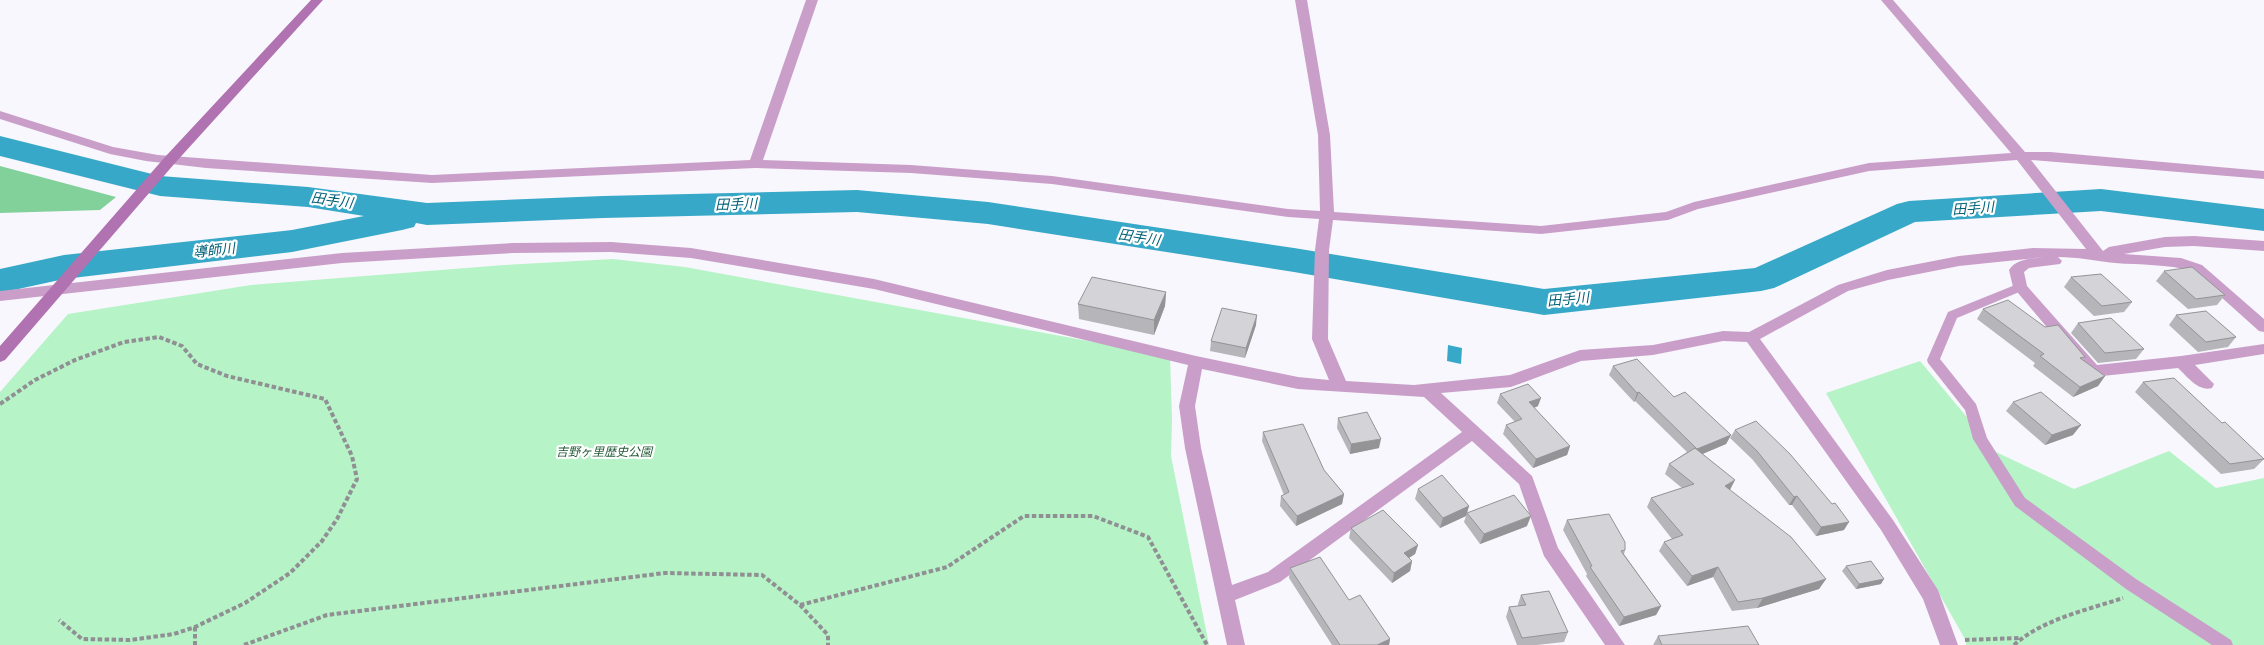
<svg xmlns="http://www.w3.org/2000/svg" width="2264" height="645" viewBox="0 0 2264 645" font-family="Bitter,'Noto Sans JP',serif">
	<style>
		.green { fill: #b6f3c7 }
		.forest { fill: #82d09a }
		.water { fill: #37a8c8 }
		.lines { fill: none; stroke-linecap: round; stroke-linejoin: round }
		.river { fill: #37a8c8; fill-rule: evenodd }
		.path { stroke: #908f93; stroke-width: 4; stroke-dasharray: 4.5 2.5; stroke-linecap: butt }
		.lane { fill: #c99fc9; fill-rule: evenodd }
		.street { fill: #c99fc9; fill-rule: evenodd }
		.secondary { fill: #b072b1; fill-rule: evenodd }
		.wall { fill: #b5b5ba }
		.shaded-wall { fill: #949497 }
		.building { fill: #d3d3d8; stroke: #949497 }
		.labels { text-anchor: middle; stroke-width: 4.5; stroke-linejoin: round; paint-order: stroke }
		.park-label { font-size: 12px; font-style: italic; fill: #225a36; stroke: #fff }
		.water-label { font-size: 14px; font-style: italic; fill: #006177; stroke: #fff }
	</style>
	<rect width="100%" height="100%" fill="#f8f7fd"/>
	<path class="green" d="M613 259 685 267 1170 356 1172 420 1171 456 1209 645H0V392L68 314 251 285 504 265Z
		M1920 361 1996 452 2074 489 2169 451 2216 488 2264 478V645H1966V641L1826 393Z"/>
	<path class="forest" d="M0 166 116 197 100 210 0 213Z"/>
	<path class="water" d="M1448 345 1462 348 1461 364 1447 361Z"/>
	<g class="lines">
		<path class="river" d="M0 136 160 176 308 187 427 203 603 196 857 190 988 202 1294 248 1544 289 1755 268 1897 204 1909 201 2101 189 2264 209V231L2101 211 1915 222 1774 288 1761 291 1544 315 1294 272 988 224 857 212 603 218 427 225 416 223 414 227 402 230 292 252 64 279 0 293V269L64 255 292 230 364 216 308 207 160 196 0 156Z"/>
		<path class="path" d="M0 404 35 380 75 360 124 342 159 337 182 346 197 364 227 376 325 399 352 456 357 479 337 519 322 541 290 573 245 603 195 627 174 634 130 640 82 639 59 620
			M800 605 947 567 1024 516H1093L1148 537 1207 645
			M195 627V645
			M1965 640 2021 638
			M244 645 327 615 665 573 762 575 800 605 828 635V645
			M2014 645C2043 619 2087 610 2123 598"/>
		<path class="lane" d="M2020 283 2024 284 2026 287 2024 290 1957 318 1940 359 1976 404 1987 438 2025 498 2136 579 2231 640 2233 645H2212L2126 589 2015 506 1973 439 1965 410 1928 363 1927 360 1948 312Z"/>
		<path class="street" d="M806 0H818L763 160 911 165 1052 176 1288 209 1320 211 1318 135 1295 0H1307L1330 135 1334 212 1541 226 1666 212 1694 202 1869 163 2011 153 1881 0H1893L2025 152H2050L2264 171V179L2031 160 2103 251 2109 247 2165 237 2194 236 2264 241V251L2194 246 2165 247 2124 254 2181 258 2202 265 2264 319V332L2259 331 2192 271C2167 264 2141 265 2115 263 2096 261 2077 257 2058 257L2062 261 2060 264 2029 268 2024 272 2027 286 2097 365 2181 356 2264 344V354L2195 365 2214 384 2212 388C2198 392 2187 376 2178 368L2093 377 2087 375 2013 287 2009 270C2017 258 2032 259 2045 257L1959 266 1888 280 1848 291 1760 339 1893 520 1938 590 1958 645H1940L1923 599 1881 530 1747 342 1723 341 1653 355 1581 361 1511 387 1441 393 1532 476 1558 548 1625 645H1605L1544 556 1519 484 1472 441 1280 582 1235 600 1245 645H1227L1185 448 1179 406 1188 365 874 289 691 258 611 252 513 253 342 263 0 301V291L342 253 513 243 611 242 691 248 874 279 1196 356 1298 377 1329 380 1312 339 1315 250 1319 219 1288 217 1052 184 911 173 755 168 432 183 206 168 146 161 110 154 0 119V111L113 147 158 155 432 175 750 160ZM2017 160 2086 249 2033 248 1959 256 1887 270 1838 285 1749 332 1723 331 1653 345 1580 350 1510 375 1414 385 1346 381 1328 339 1329 250 1333 220 1541 234 1668 220 1698 209 1869 171ZM1202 369 1298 389 1424 397 1462 432 1268 572 1232 585 1201 448 1195 406Z"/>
		<path class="secondary" d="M311 0H323L175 163 5 360 0 362V346L165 157Z"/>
	</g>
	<path class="wall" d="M2164 271 2225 295 2217 305 2188 309 2156 281Z
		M2071 277 2132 302 2124 312 2094 316 2064 287Z
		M1166 292 1165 306 1154 335 1079 319 1078 304Z
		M1983 309 2085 357 2083 360 2105 376 2098 386 2073 397 2033 366 2035 363 1977 319Z
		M2176 315 2236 337 2228 347 2198 352 2169 325Z
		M2078 323 2144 349 2136 359 2098 363 2071 333Z
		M1256 325 1245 358 1210 351 1211 341Z
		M1613 366 1674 397 1731 435 1726 444 1702 454 1729 490 1826 579 1819 589 1757 608 1732 611 1713 577 1687 586 1659 551 1664 542 1672 539 1647 507 1651 498 1682 488 1665 474 1669 464 1687 452 1635 401 1634 402 1609 375Z
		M2143 382 2222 423 2264 459 2254 469 2221 474 2135 392Z
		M1500 394 1538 406 1534 408 1570 446 1567 455 1533 468 1503 434 1506 425 1515 422 1497 403Z
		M2013 402 2073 435 2045 445 2006 411Z
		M1338 418 1379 448 1350 454 1337 428Z
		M1735 430 1844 530 1816 536 1792 505H1789L1752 459 1730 438Z
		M1263 432 1324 470 1344 494 1342 504 1296 526 1280 506 1281 496 1284 495 1262 441Z
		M1418 489 1469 506 1467 513 1527 526 1480 544 1464 522 1466 516 1440 528 1415 499Z
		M1567 520 1625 550 1624 554 1661 606 1656 615 1619 626 1586 576 1587 574 1563 530Z
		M1351 528 1418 545 1415 554 1409 558 1412 561 1410 571 1392 583 1349 538Z
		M1846 566 1881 584 1856 589 1842 571Z
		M1290 568 1349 600 1390 639 1389 645H1332L1289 578Z
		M1521 595 1568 632 1564 642 1537 645H1517L1506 617 1509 607 1518 606V604Z
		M1658 636 1759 645H1653Z"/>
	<path class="shaded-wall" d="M1166 292 1165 306 1154 335V320Z
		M1257 315 1256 325 1245 358 1246 348Z
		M2105 376 2098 386 2073 397 2080 387Z
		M1639 392 1635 401 1634 402 1637 393Z
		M1541 398 1538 406 1526 411 1529 402Z
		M2081 425 2073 435 2045 445 2052 435Z
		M1731 435 1726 444 1693 458 1697 449Z
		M1381 439 1379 448 1350 454 1351 444Z
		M1570 446 1567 455 1533 468 1536 459Z
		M1735 480 1730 490 1720 496 1725 486Z
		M1344 494 1342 504 1296 526 1297 516Z
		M1797 496 1792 505H1789L1794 497Z
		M1469 506 1466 516 1440 528 1443 518Z
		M1531 516 1527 526 1480 544 1484 534Z
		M1849 522 1844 530 1816 536 1821 527Z
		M1418 545 1415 554 1401 563 1404 553Z
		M1412 561 1410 571 1392 583 1394 573Z
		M1718 567 1713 577 1687 586 1692 576Z
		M1826 579 1819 589 1757 608 1763 598Z
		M1884 579 1881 584 1856 589 1859 584Z
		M1661 606 1656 615 1619 626 1624 617Z
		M1390 639 1389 645H1377Z"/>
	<path class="building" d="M2192 267 2225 295 2196 299 2164 271Z
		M2101 274 2132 302 2102 306 2071 277Z
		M1092 277 1166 292 1154 320 1078 304Z
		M2008 300 2045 327 2058 325 2085 357 2080 358 2105 376 2080 387 2040 356 2044 354 1983 309Z
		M1222 308 1257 315 1246 348 1211 341Z
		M2206 311 2236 337 2206 342 2176 315Z
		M2111 318 2144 349 2105 353 2078 323Z
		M1637 359 1674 397 1685 392 1731 435 1697 449 1639 392 1637 393 1613 366Z
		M2174 378 2222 423 2225 422 2264 459 2230 464 2143 382Z
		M1528 384 1541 398 1529 402 1570 446 1536 459 1506 425 1522 419 1500 394Z
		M2041 392 2081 425 2052 435 2013 402Z
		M1367 412 1381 439 1351 444 1338 418Z
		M1756 421 1790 454 1832 504 1835 503 1849 522 1821 527 1797 496 1794 497 1757 451 1735 430Z
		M1303 424 1324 470 1344 494 1297 516 1281 496 1289 492 1263 432Z
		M1695 448 1735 480 1725 486 1791 537 1826 579 1763 598 1738 602 1718 567 1692 576 1664 542 1683 535 1651 498 1694 484 1669 464Z
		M1442 475 1469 506 1443 518 1418 489Z
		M1514 495 1531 516 1484 534 1467 513Z
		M1383 510 1418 545 1404 553 1412 561 1394 573 1351 528Z
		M1609 514 1625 542V550L1621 551 1661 606 1624 617 1590 567 1592 566 1567 520Z
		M1320 557 1349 600 1360 595 1390 639 1377 645H1340L1290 568Z
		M1871 561 1884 579 1859 584 1846 566Z
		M1549 591 1568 632 1522 638 1509 607 1526 605 1521 595Z
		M1748 626 1759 645H1662L1658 636Z"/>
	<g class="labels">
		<g class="park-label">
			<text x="604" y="456">吉野ヶ里歴史公園</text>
		</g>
		<g class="water-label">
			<text transform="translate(332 200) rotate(8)" y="5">田手川</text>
			<text transform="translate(736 204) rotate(-2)" y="5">田手川</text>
			<text transform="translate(1973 208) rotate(-4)" y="5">田手川</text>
			<text transform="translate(1139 237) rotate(9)" y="5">田手川</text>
			<text transform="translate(214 250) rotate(-6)" y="5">導師川</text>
			<text transform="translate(1568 299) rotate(-5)" y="5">田手川</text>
		</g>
	</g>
</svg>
